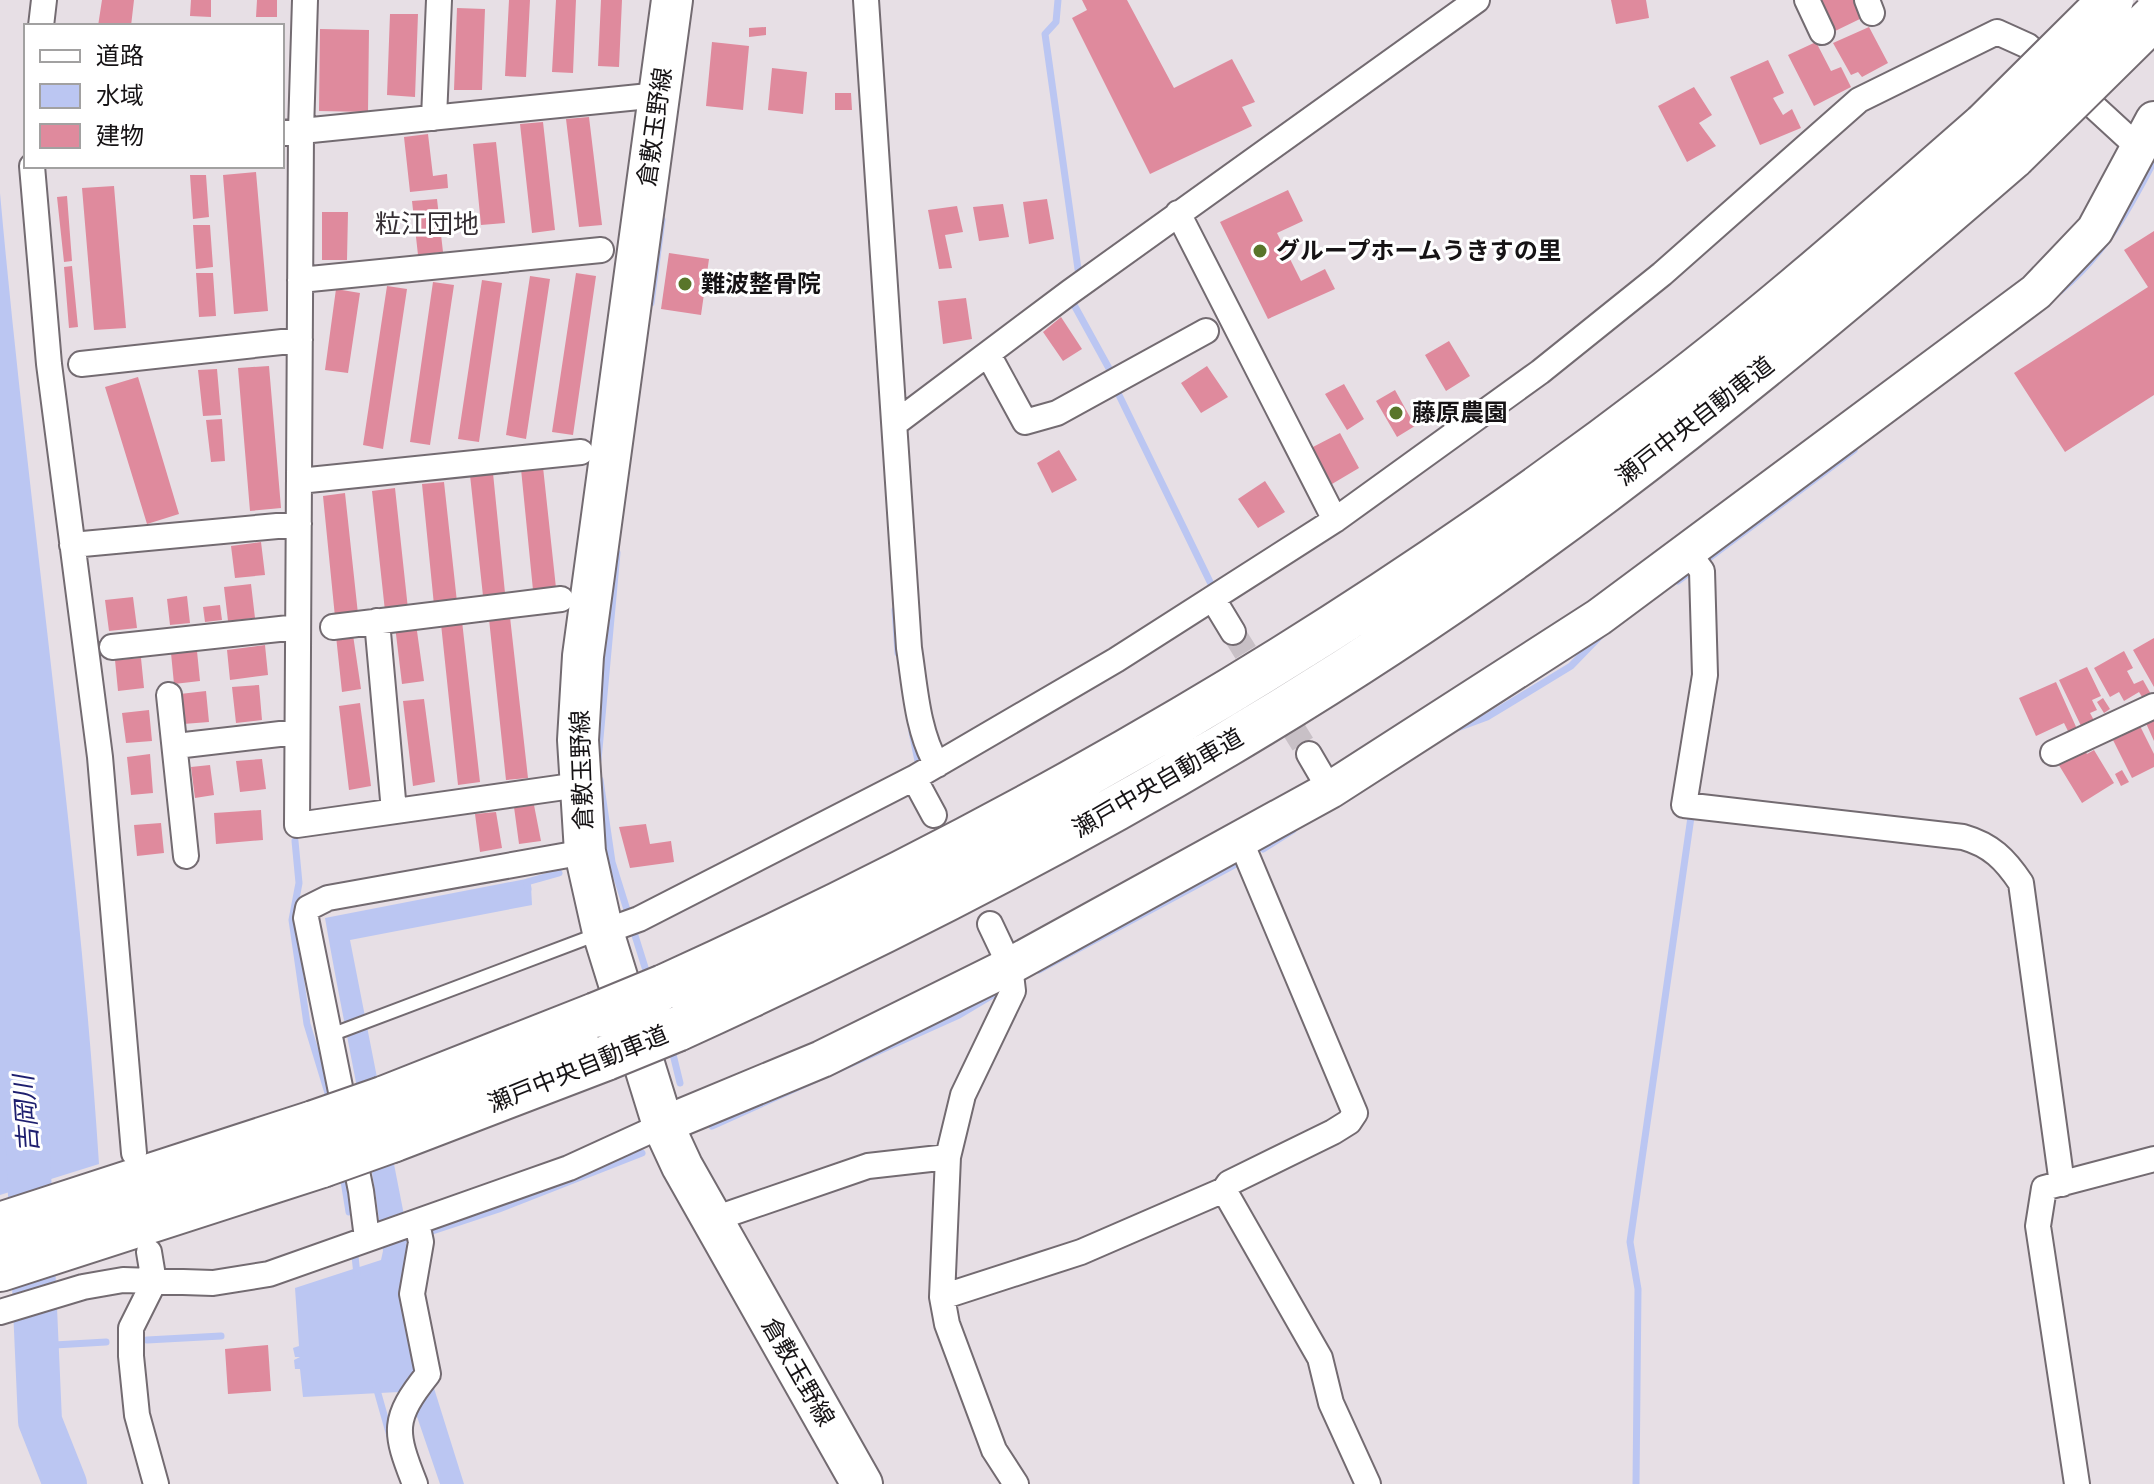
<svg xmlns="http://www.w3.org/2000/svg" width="2154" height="1484" viewBox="0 0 2154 1484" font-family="'IBM Plex Serif','Noto Sans JP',serif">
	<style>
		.water { fill: #bbc6f2 }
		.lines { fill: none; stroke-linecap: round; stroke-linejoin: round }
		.stream { stroke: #bbc6f2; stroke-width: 7 }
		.river { stroke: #bbc6f2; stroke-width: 44 }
		.building { fill: #df8a9d }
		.street-tunnel { stroke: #c8c0c6; stroke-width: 24; stroke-dasharray: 24 12; stroke-linecap: butt }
		.lane-casing { stroke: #736b71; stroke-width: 16 }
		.street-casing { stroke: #736b71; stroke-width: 28 }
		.secondary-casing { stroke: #736b71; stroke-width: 40 }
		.primary-casing { stroke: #736b71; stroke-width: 44 }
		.highway-casing { stroke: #736b71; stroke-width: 48 }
		.lane { stroke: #fff; stroke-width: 12 }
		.street { stroke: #fff; stroke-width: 24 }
		.secondary { stroke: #fff; stroke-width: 36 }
		.primary { stroke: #fff; stroke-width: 40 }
		.highway { stroke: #fff; stroke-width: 44 }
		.highway-bridge-casing { stroke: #736b71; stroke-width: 48; stroke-linecap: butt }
		.highway-bridge { stroke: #fff; stroke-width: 44 }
		.poi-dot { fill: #59752a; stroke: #fff; stroke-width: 3 }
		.labels { text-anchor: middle; stroke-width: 6; stroke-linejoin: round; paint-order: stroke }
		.street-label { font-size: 24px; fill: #161315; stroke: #fff }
		.poi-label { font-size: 24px; font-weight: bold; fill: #161315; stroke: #fff; text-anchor: start }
		.neighbourhood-label { font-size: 26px; fill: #362f34; stroke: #fff }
		.water-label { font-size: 26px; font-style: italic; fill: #1e1f6f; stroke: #fff }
	</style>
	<rect width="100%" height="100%" fill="#e7dfe5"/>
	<path class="water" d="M0 193C29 517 78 839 99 1164L0 1195Z
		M526 879 531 886 532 905 350 940 403 1210 405 1243 412 1250 433 1385 464 1484H440L413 1405 399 1392 303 1397 300 1369H295L294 1360 300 1357H295L293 1348 299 1346 295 1288 381 1260 383 1251C370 1138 344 1029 325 918Z"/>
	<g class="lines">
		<path class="stream" d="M1058 0 1056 22 1045 34 1078 269
			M2060 291C2104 255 2128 211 2154 161
			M1075 299 1073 303 1111 372
			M651 303 662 220
			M1118 393 1212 586
			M1678 581 1854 450
			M895 610 898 653
			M1460 727 1487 717 1571 666 1602 634
			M912 732 918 761
			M598 760 617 553
			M600 780 612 862 648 977
			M295 841 299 883 292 920 307 1024 331 1103
			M1263 849 1293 830
			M528 889 527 882 559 873
			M1039 970 1238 863
			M671 1046 680 1083
			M712 1126 959 1015 1001 990
			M343 1175 349 1212
			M396 1243 499 1209 642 1153
			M355 1256 357 1275
			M147 1340 221 1336
			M37 1346 106 1342
			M375 1383 390 1436
			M1636 1484 1638 1289 1630 1242 1691 817"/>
		<path class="river" d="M27 1127 40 1421 65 1484"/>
	</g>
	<path class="building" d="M102 0H134L131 26H98Z
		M191 0H211V17L190 16Z
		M257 0H277V17H256Z
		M509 0H530L526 77 505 76Z
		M556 0H576L573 73 552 72Z
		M601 0H622L619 67 598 66Z
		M1082 0H1127L1174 88 1232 59 1255 102 1242 107 1252 126 1150 174 1072 18 1087 10Z
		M1611 0H1646L1649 18 1616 24Z
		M1816 0H1856L1864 17 1831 33Z
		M457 8 485 9 482 90H454Z
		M390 14H418L415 97 387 95Z
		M766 27V35L749 37V28Z
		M1869 27 1888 63 1862 77 1858 72 1851 75 1833 43Z
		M320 29 369 30 368 112 319 111Z
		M712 42 749 46 743 110 706 106Z
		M1816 42 1831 71 1841 67 1851 87 1814 106 1788 55Z
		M1768 60 1784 93 1773 98 1783 115 1792 109 1801 128 1760 145 1730 77Z
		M772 68 807 72 803 114 768 110Z
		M1694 87 1712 115 1699 123 1716 146 1687 162 1658 106Z
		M835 93H851L852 110H835Z
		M589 117 602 225 579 227 566 119Z
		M543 122 555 230 532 233 520 124Z
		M428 134 433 176 447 174 448 188 410 192 404 137Z
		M496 142 505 223 481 225 473 144Z
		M256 172 268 311 234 314 223 175Z
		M190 175H206L209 217 193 219Z
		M114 186 126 328 94 330 82 188Z
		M1288 190 1303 221 1277 233 1301 281 1325 269 1335 289 1268 319 1220 222Z
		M67 196 72 261 64 262 57 197Z
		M437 199 443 252 418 255 412 201Z
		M1047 199 1054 239 1029 244 1023 202Z
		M1003 204 1009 237 979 241 973 207Z
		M957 206 963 232 945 235 952 268 939 269 928 210Z
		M322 212H348L347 260H322Z
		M193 225H210L213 267 196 269Z
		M2154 231V395L2065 452 2014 373 2148 287 2124 250Z
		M669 253 709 259 701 315 661 309Z
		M72 266 78 327 69 328 64 267Z
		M196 273H213L216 316 199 317Z
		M576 273 596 276 573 435 552 432Z
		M530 276 550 279 526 439 506 435Z
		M482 280 502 283 479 442 458 439Z
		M433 282 454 285 430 445 410 442Z
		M387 286 407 289 383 449 363 445Z
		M336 289 360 293 348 373 325 370Z
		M966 298 972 339 943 344 938 301Z
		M1061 317 1082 349 1063 361 1043 332Z
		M1449 341 1470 376 1446 391 1425 355Z
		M269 366 281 508 250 511 238 368Z
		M1207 366 1228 397 1201 413 1181 383Z
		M217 369 221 415 203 416 198 370Z
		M138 377 179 514 147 524 105 387Z
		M1344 384 1364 419 1347 430 1325 394Z
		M1395 390 1415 426 1397 437 1376 401Z
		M222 419 225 461 211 462 206 420Z
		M1340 433 1359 468 1332 484 1311 448Z
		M1059 450 1077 480 1052 493 1037 463Z
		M543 467 556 588 533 590 521 469Z
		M493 473 505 593 483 596 470 475Z
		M1265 481 1285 512 1258 528 1238 499Z
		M444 482 457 602 434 605 422 484Z
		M395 488 408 609 385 611 372 491Z
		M345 493 358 614 335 617 323 496Z
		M261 542 265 575 235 578 231 546Z
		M251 584 255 618 228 621 224 587Z
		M187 596 190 623 170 625 167 599Z
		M133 597 137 628 109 631 105 600Z
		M220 605 222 620 205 622 203 607Z
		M510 617 528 778 506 780 489 619Z
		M462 621 480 782 458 785 441 624Z
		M416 624 424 681 402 684 395 626Z
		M353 635 361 689 342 692 336 636Z
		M2154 638V687L2133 650Z
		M265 645 268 675 230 680 227 650Z
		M197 651 200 681 174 684 171 653Z
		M2124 651 2133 668 2127 671 2134 684 2143 680 2152 696 2144 700 2139 692 2124 701 2119 692 2110 697 2094 668Z
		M141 658 144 688 118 691 115 660Z
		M2087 667 2101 696 2092 700 2097 710 2090 713 2096 724 2083 730 2059 680Z
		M2056 682 2077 729 2069 733 2064 723 2036 736 2019 698Z
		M259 685 262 720 236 723 232 687Z
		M206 691 209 722 183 724 180 694Z
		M2103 698 2110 709 2104 713 2097 702Z
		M424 699 435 782 413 786 403 701Z
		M360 703 371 786 349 790 339 706Z
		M149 710 152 741 126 743 122 713Z
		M2154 717V741L2145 721Z
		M2138 722 2154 754V767L2132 778 2113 740 2122 736 2119 731Z
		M2082 746 2087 754 2094 750 2114 783 2082 803 2057 762Z
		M150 754 153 793 131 795 127 757Z
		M262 759 266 789 240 792 236 761Z
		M210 765 214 795 195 798 191 767Z
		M2122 770 2129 782 2121 786 2115 774Z
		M534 805 541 841 519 844 514 807Z
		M261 810 263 840 216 844 214 813Z
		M496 812 502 848 480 852 475 814Z
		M161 823 164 853 137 856 134 825Z
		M646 824 650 844 671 841 674 862 630 868 619 827Z
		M268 1345 271 1391 228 1394 225 1349Z"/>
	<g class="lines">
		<path class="street-tunnel" d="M1233 632 1309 754"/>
		<defs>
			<path id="lane" d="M328 1036 598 934"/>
			<path id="street" d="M305 0 301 131 297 825 579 785
				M866 0 909 648C915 686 917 731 937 765
				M1807 0 1822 32
				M1867 0 1872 13
				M41 26 44 0
				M434 118 439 0
				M282 133 659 95
				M32 166 49 364 100 757 134 1153
				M1178 213 1335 520
				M300 280 601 250
				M989 356 1025 422 1057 413 1206 331
				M81 364 300 340
				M897 422 1070 292 1477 0
				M299 481 581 452
				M72 545 299 524
				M1688 552 1702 571 1705 675 1684 805 1963 837C1991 845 2005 859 2021 883L2062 1184
				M1213 599 1233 632
				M377 621 394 811
				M333 627 561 599
				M112 647 298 627
				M169 695 186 856
				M176 746 297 732
				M2053 753 2154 706
				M1309 754 1330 790
				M914 778 934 815
				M990 924 1010 966 1013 991 963 1095 948 1157 942 1297 947 1324 994 1450 1016 1484
				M603 932 639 919 914 778 1116 660 1335 520 1540 372 1662 274 1859 100 1997 32 2028 46 2139 148
				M1224 1190 1229 1183 1333 1132 1349 1122 1355 1113 1241 842
				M711 1220 868 1166 948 1157
				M367 1238 361 1191 306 918 308 908 328 898 585 852
				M149 1252 154 1282 131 1328V1356L137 1415 156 1484
				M942 1297 1081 1252 1224 1190 1320 1358 1331 1403 1368 1484
				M0 1312 83 1287 123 1280 213 1283 269 1274 569 1168 663 1125
				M415 1484C394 1431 392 1419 428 1374L412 1294 421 1242 417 1223
				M2077 1484 2038 1226 2044 1188 2154 1159"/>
			<path id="secondary" d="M663 1125 822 1059 1010 966 1330 790 1599 617 2036 292 2095 230 2154 120"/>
			<path id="primary" d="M672 0 583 656 578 740 585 852 603 932 663 1125 682 1166 862 1484"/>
			<path id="highway" d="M664 987C1026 823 1352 634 1668 392 1778 308 1881 216 1985 125
				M677 1029C975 893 1264 738 1530 546 1699 424 1856 292 2013 156
				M383 1099 596 1015
				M392 1140 606 1058
				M0 1225 314 1123
				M0 1269 322 1165"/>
		</defs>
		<use href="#lane" class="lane-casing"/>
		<use href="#street" class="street-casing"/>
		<use href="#secondary" class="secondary-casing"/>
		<use href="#primary" class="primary-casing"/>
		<use href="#highway" class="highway-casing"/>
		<use href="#lane" class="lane"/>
		<use href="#street" class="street"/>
		<use href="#secondary" class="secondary"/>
		<use href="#primary" class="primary"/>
		<use href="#highway" class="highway"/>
		<defs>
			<path id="highway-bridge" d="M1985 125 2111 0
				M2013 156 2154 17
				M596 1015 664 987
				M606 1058 677 1029
				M314 1123 383 1099
				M322 1165 392 1140"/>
		</defs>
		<use href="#highway-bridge" class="highway-bridge-casing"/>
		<use href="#highway-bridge" class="highway-bridge"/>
	</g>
	<g class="poi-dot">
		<circle cx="1260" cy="251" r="8"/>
		<circle cx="685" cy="284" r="8"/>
		<circle cx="1396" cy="413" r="8"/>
	</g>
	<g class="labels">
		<g class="street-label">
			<text transform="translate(655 127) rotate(-82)" y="8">倉敷玉野線</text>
			<text transform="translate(1695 421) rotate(-38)" y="8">瀬戸中央自動車道</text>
			<text transform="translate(582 770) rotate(-92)" y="8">倉敷玉野線</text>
			<text transform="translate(1158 783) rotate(-30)" y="8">瀬戸中央自動車道</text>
			<text transform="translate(578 1069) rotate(-22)" y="8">瀬戸中央自動車道</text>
			<text transform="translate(798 1372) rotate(60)" y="8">倉敷玉野線</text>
		</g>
		<g class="poi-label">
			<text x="1276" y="259">グループホームうきすの里</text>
			<text x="701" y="292">難波整骨院</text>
			<text x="1412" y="421">藤原農園</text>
		</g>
		<g class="neighbourhood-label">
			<text x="427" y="233">粒江団地</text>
		</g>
		<g class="water-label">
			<text transform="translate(26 1114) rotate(-94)" y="9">吉岡川</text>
		</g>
	</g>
	<rect x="24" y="24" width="260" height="144" fill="#ffffff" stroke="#a2a1a1" stroke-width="2"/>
	<rect x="40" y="50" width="40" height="12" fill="#ffffff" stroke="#a2a1a1" stroke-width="2"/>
	<text x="96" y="64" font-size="24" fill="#161315">道路</text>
	<rect x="40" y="84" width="40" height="24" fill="#bbc6f2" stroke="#a2a1a1" stroke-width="2"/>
	<text x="96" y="104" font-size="24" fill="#161315">水域</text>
	<rect x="40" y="124" width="40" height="24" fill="#df8a9d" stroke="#a2a1a1" stroke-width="2"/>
	<text x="96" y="144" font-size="24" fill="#161315">建物</text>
</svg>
